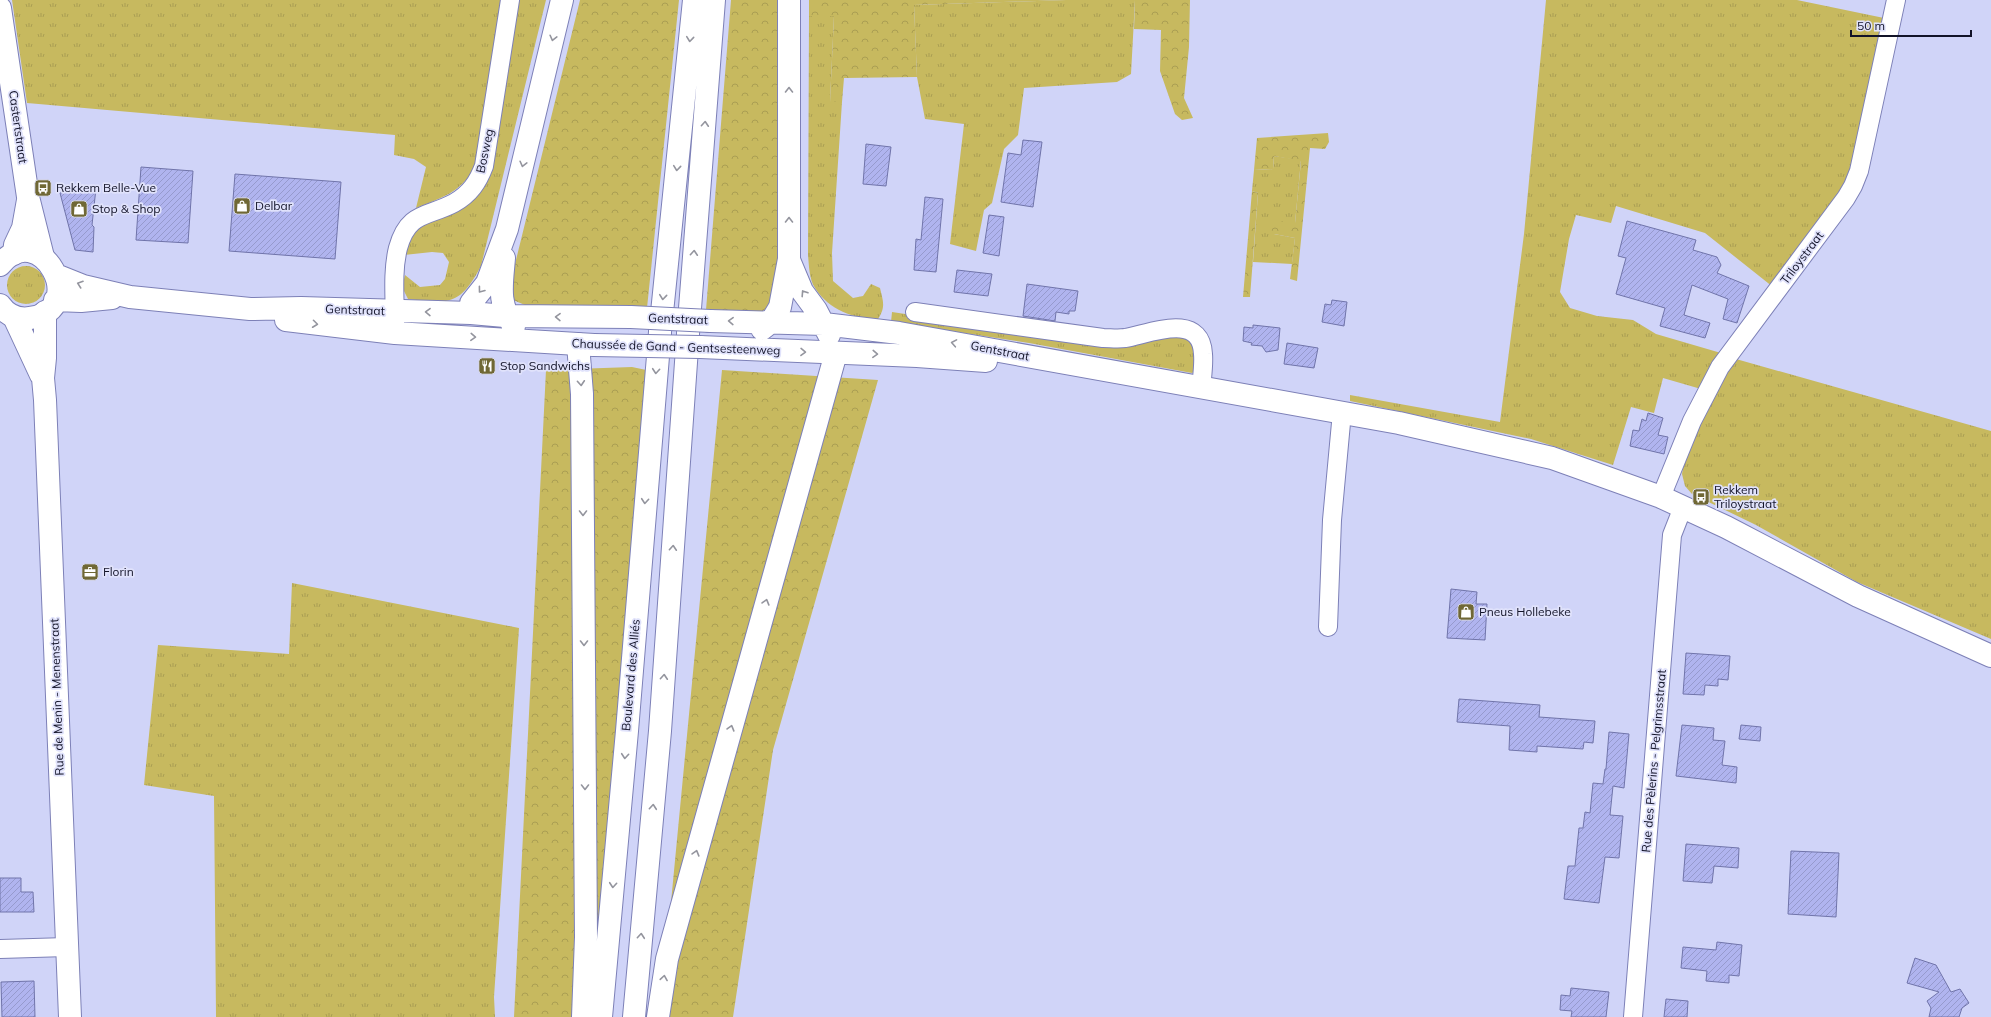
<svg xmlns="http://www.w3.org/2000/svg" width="1991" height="1017" viewBox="0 0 1991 1017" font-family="Mulish,sans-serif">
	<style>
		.grass { fill: url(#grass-tufts) }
		.forest { fill: url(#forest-crowns) }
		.building { fill: url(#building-hatch); stroke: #7074aa }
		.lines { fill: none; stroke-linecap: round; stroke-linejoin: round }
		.street-casing { stroke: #7d80b7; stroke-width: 20 }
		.secondary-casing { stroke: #7d80b7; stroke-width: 24 }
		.primary-casing { stroke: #7d80b7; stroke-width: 24 }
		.highway-casing { stroke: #7d80b7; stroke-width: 24 }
		.street { stroke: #fff; stroke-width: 18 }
		.secondary { stroke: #fff; stroke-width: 22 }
		.primary { stroke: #fff; stroke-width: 22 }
		.highway { stroke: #fff; stroke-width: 22 }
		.primary-bridge-casing { stroke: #7d80b7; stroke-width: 24; stroke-linecap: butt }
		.primary-bridge { stroke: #fff; stroke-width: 22 }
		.oneway { stroke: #94959e }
		.labels { text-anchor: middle; stroke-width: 3.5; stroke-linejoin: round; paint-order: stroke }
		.street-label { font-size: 12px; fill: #121328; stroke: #e0e2fb }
		.poi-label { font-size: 12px; fill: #121328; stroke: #e0e2fb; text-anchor: start }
	</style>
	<defs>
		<pattern id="grass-tufts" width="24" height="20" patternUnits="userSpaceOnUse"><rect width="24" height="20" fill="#c7b95f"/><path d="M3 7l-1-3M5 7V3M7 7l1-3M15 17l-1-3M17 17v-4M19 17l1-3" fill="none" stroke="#aa9e53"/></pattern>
		<pattern id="forest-crowns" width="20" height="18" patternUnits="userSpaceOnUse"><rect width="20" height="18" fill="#c7b95f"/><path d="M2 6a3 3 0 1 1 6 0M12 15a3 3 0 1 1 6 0" fill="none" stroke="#aa9e53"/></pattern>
		<pattern id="building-hatch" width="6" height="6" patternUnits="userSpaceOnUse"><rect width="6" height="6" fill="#b0b4ef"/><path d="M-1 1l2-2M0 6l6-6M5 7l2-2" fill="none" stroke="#969acd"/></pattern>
	</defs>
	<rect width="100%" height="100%" fill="#d0d4f8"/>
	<path class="grass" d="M12 0H504L475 168C458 194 443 197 416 208L426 167 414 159 394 155 395 135 27 103Z
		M517 0H546L481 266C460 306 449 304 408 299L402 287 405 275 420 287 440 285 445 279 449 262 443 253 432 252 404 255 415 228 472 198Z
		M1066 0H1135L1131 74 1117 82 1024 88 1018 135 1004 149 992 203 984 210 976 251 950 244 964 124 925 119 917 77 914 5Z
		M1546 0H1797L1884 18 1852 165C1834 210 1802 248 1773 287L1705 233 1616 206 1611 223 1576 215 1569 239 1560 292 1570 308 1597 316 1633 320 1656 334 1721 353 1701 389 1663 378 1654 413 1631 407 1613 465 1531 439 1350 401V395L1500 422 1524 234Z
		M809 16H834L830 102H842L832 253 833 281 853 298 863 296 871 284 880 288C883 301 886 307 878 319 854 319 829 310 815 288 809 279 809 265 808 255Z
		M1274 156 1301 160 1295 223 1274 234 1295 238 1292 264 1253 262 1258 193 1252 191 1254 170 1273 169Z
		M7 285a19 19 0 1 1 38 0a19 19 0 1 1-38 0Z
		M892 312 1071 339 1173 333 1194 340 1198 369 1192 373 1029 343 891 322Z
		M1736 359 1991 431V639L1857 582 1756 525 1692 494 1685 486 1682 474 1685 456 1714 395Z
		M292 583 519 628 494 997 495 1017H216L214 796 144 785 158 645 289 654Z"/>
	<path class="forest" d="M580 0H679L647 308 525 305 513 300 511 290 515 264Z
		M731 0H780V264L773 305 759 313 706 310Z
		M809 0H1066L914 5 917 77 844 78 842 102H830L834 16H809Z
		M1135 0H1190L1189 47 1184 98 1193 118 1182 120 1175 114 1160 71 1161 30 1134 29Z
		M1328 133 1329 142 1325 149 1310 148 1297 281 1290 279 1295 238 1274 234 1270 228 1273 220 1295 223 1301 161 1274 156 1273 169 1254 170 1257 138Z
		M1252 191 1258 193 1250 297H1243Z
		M632 367 656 372 589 1017H514L546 370Z
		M722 370 878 380 773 750 733 1017H660Z"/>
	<path class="building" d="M1023 140 1042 142 1033 207 1001 202 1008 153 1021 155Z
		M866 144 891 147 886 186 863 184Z
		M141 167 193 171 188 243 136 240Z
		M235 174 341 182 335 259 229 251Z
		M96 188 92 225 94 227 93 252 75 250 60 193Z
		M925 197 943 199 936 272 914 270 916 239 921 240Z
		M989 215 1004 217 999 256 983 253Z
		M1627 221 1696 240 1693 250 1717 257 1721 265 1717 273 1749 286 1737 323 1723 319 1728 299 1692 285 1684 315 1710 323 1705 338 1660 326 1665 308 1616 294 1626 258 1618 256Z
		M957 270 992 274 988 296 954 292Z
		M1027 284 1078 291 1075 311H1069V314L1056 312 1055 321 1023 316Z
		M1332 300 1347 302 1344 326 1322 322 1325 304 1331 305Z
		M1253 325 1280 328 1278 350 1266 352 1262 346 1251 345 1252 343 1243 341 1244 327 1253 328Z
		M1287 343 1318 348 1314 368 1284 364Z
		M1648 413 1663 418 1658 435 1668 437 1664 454 1630 446 1633 430 1639 431 1642 419 1646 421Z
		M1451 589 1477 592 1476 604H1487L1485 640 1447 638Z
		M1686 653 1730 656 1728 680 1718 679V686L1705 685 1704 695 1683 694Z
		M1459 699 1540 705 1539 717 1595 721 1593 743 1584 742 1583 749 1537 746V752L1509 750 1510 726 1457 722Z
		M1682 725 1714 728 1713 740 1725 741 1722 765 1737 767 1736 783 1676 776Z
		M1741 725 1761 727 1760 741 1739 739Z
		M1609 732 1629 734 1624 788 1613 786 1610 815 1623 816 1619 858 1605 857 1599 903 1564 899 1568 866H1575L1579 828H1583L1585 812 1590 813 1593 783 1603 784 1605 769H1606Z
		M1686 844 1739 848 1738 868 1714 866 1712 883 1683 881Z
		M1791 851 1839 853 1836 917 1788 914Z
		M0 878H21V892H33L34 912H0Z
		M1717 942 1742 945 1739 976 1729 975V983L1706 981 1707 971 1681 968 1683 947 1716 950Z
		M1915 958 1936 965 1951 992 1960 989 1969 1003 1962 1008 1959 1017H1929L1931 1008 1927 1001 1939 992 1907 983Z
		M34 981 35 1017H2L1 982Z
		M1571 988 1609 992 1606 1017H1571L1572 1011 1560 1010 1561 995 1570 996Z
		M1666 999 1688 1001 1687 1017H1664Z"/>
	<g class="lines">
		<defs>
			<path id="street" d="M915 312 1103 338C1110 338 1118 339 1125 338 1149 334 1201 311 1203 354 1204 365 1202 377 1201 388
				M395 324C395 299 392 272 398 248 408 211 428 217 454 203 470 194 478 182 484 166L510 0
				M1661 497 1692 421 1720 367 1846 198 1853 186 1859 171 1896 0
				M1328 627 1332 520 1342 412
				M0 949 67 947
				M1633 1017 1672 535 1683 507"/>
			<path id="secondary" d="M0 8 28 197 43 257
				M14 254 15 245 23 228 28 200
				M45 312V358L43 378 45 400 70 1017
				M14 317 41 375"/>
			<path id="primary" d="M504 258C502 284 497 304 514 326
				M789 260 802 291 816 310 829 335
				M0 265C39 216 92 309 30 318 18 320 7 315 0 305
				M58 276 83 286 130 297 250 309 301 308 471 313 505 316 631 317
				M55 300 81 301 112 298
				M471 313V303L487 283 507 229 562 0
				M286 320 395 333 594 345
				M710 321 824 324 899 333 1399 423 1552 458 1661 497 1726 527 1858 596 1991 656
				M762 329 771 322 780 307 789 259V0
				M660 332 694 0
				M688 334 714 0
				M700 347 917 356 986 361"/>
			<path id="highway" d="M578 344 582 394 586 937 583 1017
				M601 1017 627 731 660 332
				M634 1017 660 731 688 334
				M658 1017 667 959 836 353"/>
		</defs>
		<use href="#street" class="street-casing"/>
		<use href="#secondary" class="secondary-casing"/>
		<use href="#primary" class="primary-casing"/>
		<use href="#highway" class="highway-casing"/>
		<use href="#street" class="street"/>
		<use href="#secondary" class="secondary"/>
		<use href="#primary" class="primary"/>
		<use href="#highway" class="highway"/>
		<defs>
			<path id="primary-bridge" d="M631 317 710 321
				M594 345 700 347"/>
		</defs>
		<use href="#primary-bridge" class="primary-bridge-casing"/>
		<use href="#primary-bridge" class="primary-bridge"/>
	</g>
	<defs><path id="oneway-chevron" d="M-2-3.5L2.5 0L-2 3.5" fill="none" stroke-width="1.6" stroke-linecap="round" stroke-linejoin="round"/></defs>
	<g class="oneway">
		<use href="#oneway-chevron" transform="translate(553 38) rotate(104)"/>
		<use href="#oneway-chevron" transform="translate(690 39) rotate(96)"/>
		<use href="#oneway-chevron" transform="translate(789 90) rotate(-90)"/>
		<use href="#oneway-chevron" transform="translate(705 124) rotate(-86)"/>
		<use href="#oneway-chevron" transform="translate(523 164) rotate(104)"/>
		<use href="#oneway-chevron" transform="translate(677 168) rotate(96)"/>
		<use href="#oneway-chevron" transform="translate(789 220) rotate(-90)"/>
		<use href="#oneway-chevron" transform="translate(694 253) rotate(-86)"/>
		<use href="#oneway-chevron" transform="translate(80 284) rotate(-161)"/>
		<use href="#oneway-chevron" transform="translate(481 290) rotate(127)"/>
		<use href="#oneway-chevron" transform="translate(804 293) rotate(-123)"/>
		<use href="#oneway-chevron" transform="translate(663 297) rotate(96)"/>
		<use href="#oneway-chevron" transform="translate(428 312) rotate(-179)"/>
		<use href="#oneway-chevron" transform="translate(558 317) rotate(-179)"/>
		<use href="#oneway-chevron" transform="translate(731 321) rotate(-178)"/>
		<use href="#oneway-chevron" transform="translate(315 324) rotate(7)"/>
		<use href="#oneway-chevron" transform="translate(473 337) rotate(3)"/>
		<use href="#oneway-chevron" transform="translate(954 343) rotate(-170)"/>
		<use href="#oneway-chevron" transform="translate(803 352) rotate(1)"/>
		<use href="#oneway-chevron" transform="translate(875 354) rotate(3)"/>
		<use href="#oneway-chevron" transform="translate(656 371) rotate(95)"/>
		<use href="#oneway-chevron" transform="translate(581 383) rotate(86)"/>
		<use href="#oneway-chevron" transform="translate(645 501) rotate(95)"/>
		<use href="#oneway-chevron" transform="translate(583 513) rotate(90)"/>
		<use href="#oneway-chevron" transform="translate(673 548) rotate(-86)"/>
		<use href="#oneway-chevron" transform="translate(766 602) rotate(-74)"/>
		<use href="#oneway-chevron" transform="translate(584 643) rotate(90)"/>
		<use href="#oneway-chevron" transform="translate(664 677) rotate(-86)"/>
		<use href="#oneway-chevron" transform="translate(731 728) rotate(-74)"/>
		<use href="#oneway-chevron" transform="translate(625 756) rotate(95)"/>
		<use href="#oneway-chevron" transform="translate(585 787) rotate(90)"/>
		<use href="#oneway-chevron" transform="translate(653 807) rotate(-85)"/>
		<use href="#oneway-chevron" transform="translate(696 853) rotate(-74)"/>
		<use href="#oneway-chevron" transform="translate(613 885) rotate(95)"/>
		<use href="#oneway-chevron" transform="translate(641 936) rotate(-85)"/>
		<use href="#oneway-chevron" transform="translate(664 978) rotate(-81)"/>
	</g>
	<defs>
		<symbol id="bus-square" viewBox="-11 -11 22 22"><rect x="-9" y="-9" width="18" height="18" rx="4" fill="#706835" stroke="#e0e2fb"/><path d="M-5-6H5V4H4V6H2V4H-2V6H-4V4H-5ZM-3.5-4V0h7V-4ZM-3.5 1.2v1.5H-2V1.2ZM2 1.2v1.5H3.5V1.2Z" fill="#fff"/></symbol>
		<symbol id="shop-square" viewBox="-11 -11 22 22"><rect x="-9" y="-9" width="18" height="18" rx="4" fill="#706835" stroke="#e0e2fb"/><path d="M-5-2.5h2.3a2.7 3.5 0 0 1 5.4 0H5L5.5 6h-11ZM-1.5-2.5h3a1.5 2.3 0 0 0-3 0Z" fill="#fff"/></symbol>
		<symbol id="restaurant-square" viewBox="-11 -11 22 22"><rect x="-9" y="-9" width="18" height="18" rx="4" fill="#706835" stroke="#e0e2fb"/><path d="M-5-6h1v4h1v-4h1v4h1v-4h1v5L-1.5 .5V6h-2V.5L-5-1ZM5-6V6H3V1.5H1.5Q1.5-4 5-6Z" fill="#fff"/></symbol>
		<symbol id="office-square" viewBox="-11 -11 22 22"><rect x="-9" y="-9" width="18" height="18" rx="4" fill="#706835" stroke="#e0e2fb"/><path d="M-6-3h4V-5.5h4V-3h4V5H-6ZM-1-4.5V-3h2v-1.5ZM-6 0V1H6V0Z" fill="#fff"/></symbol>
	</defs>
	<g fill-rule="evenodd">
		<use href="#bus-square" x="33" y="178" width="20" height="20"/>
		<use href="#shop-square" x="232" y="196" width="20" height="20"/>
		<use href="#shop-square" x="69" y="199" width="20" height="20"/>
		<use href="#restaurant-square" x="477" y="356" width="20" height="20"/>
		<use href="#bus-square" x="1691" y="487" width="20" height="20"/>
		<use href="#office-square" x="80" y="562" width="20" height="20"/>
		<use href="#shop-square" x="1456" y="602" width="20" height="20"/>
	</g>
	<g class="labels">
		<g class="street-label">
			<text transform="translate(18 127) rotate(82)" y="4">Castertstraat</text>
			<text transform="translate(485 151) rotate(-78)" y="4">Bosweg</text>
			<text transform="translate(1802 258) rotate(-53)" y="4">Triloystraat</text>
			<text transform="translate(355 310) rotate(2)" y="4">Gentstraat</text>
			<text transform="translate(678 319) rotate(2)" y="4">Gentstraat</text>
			<text transform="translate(676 347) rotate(2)" y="4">Chaussée de Gand - Gentsesteenweg</text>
			<text transform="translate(1000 351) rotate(11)" y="4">Gentstraat</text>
			<text transform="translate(631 675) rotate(-85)" y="4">Boulevard des Alliés</text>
			<text transform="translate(57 697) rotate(-92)" y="4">Rue de Menin - Menenstraat</text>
			<text transform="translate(1654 761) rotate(-85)" y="4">Rue des Pèlerins - Pelgrimsstraat</text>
		</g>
		<g class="poi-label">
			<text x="56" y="192">Rekkem Belle-Vue</text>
			<text x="255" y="210">Delbar</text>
			<text x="92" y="213">Stop &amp; Shop</text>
			<text x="500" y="370">Stop Sandwichs</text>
			<text x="1714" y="494">Rekkem<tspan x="1714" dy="14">Triloystraat</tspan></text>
			<text x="103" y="576">Florin</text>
			<text x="1479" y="616">Pneus Hollebeke</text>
		</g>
	</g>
	<path d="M1851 30v6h120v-6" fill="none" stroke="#121328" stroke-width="2"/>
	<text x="1857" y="30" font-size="12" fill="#121328" stroke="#e0e2fb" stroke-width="3" paint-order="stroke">50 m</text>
</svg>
